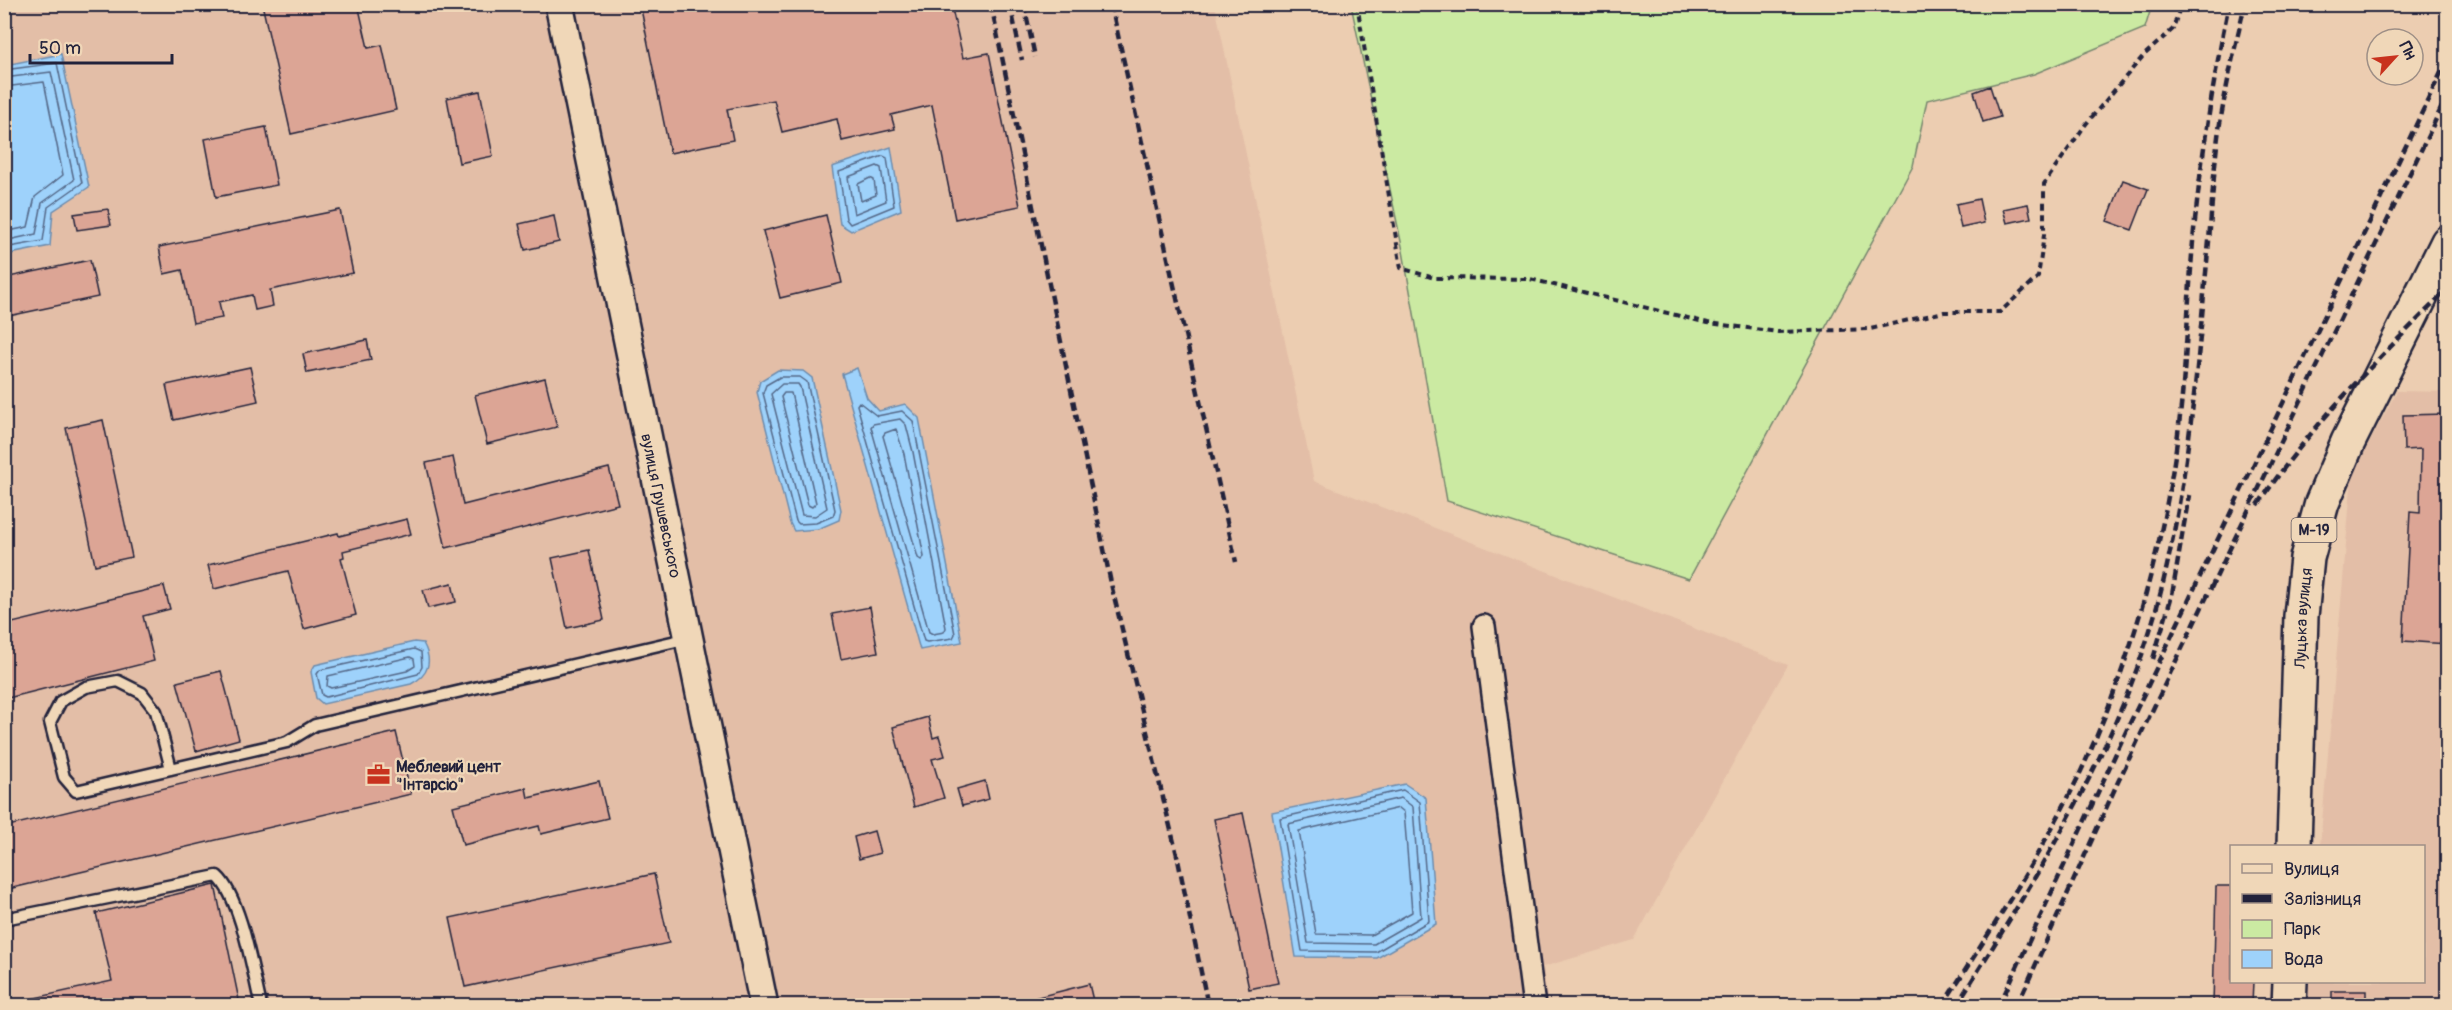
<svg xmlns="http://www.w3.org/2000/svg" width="2452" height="1010" viewBox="0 0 2452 1010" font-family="Pangolin,sans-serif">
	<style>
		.built { fill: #e3bea7 }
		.green { fill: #cbeaa2; stroke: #76866e; stroke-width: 1.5 }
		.water { fill: #9ed2fb; stroke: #6c8cae; stroke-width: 1.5 }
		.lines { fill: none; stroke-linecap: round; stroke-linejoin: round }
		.shore { stroke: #546888; stroke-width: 1.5 }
		.building { fill: #dca595; stroke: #22223b; stroke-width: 1.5 }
		.service-casing { stroke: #22223b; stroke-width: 15 }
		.minor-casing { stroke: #22223b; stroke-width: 26 }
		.tertiary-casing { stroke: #22223b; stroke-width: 32 }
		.trunk-casing { stroke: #22223b; stroke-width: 38 }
		.path { stroke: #22223b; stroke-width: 4; stroke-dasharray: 6 4.5; stroke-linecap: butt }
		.service { stroke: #f0d7b8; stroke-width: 10 }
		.minor { stroke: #f0d7b8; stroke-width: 21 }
		.tertiary { stroke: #f0d7b8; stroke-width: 27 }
		.trunk { stroke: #f0d7b8; stroke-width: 33 }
		.rail { stroke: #22223b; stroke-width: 4.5; stroke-dasharray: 9 4.5; stroke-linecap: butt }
		.labels { text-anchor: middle; stroke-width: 4.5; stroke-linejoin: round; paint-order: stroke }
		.shield { fill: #f0d7b8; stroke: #605860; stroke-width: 1.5 }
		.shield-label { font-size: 15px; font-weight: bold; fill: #22223b }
		.street-label { font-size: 16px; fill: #22223b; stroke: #f0d7b8 }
		.poi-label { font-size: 16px; font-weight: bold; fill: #22223b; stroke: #f0d7b8; text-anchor: start }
	</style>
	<rect width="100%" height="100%" fill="#eccdb1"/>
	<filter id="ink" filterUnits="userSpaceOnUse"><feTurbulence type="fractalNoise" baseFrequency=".0167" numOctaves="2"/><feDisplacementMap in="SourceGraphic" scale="12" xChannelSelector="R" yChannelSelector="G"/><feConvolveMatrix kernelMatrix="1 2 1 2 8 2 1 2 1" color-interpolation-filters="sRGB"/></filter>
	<g filter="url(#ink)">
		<path class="built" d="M5 5H1215L1314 481 1788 665 1634 940 1543 967 1548 1005 5 1006Z
			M2397 391 2447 392V1005L2308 1006 2309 982H2424V846H2320L2352 475Z"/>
		<path class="green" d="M1351 5V4L2152 5 2145 28 2034 74 1927 100 1913 166 1689 579 1447 501 1403 251Z"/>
		<path class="water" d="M61 54 89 187 53 211 50 246 5 255V65Z
			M891 147 901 210 851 231 840 224 832 167Z
			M857 368 867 398 879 411 905 404 919 418 962 642 920 650 842 374Z
			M778 370 803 371 812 378 841 510 839 520 818 529 794 531 790 523 757 392 760 381Z
			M414 642 423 643C433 661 429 675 411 684L323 704 316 698 311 672 315 665Z
			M1405 784 1426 798 1436 924 1377 958 1296 957 1272 812Z"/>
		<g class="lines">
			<path class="shore" d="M4 70 57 63 82 183 48 207 43 241 4 248
				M4 78 51 72 74 180 42 203 36 234 4 241
				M4 87 44 82 63 175 35 197 28 227 4 232
				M883 156 887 158 894 206 850 224 846 219 839 172Z
				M877 166 881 168 886 201 854 214 848 177Z
				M870 178 874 180 876 195 861 201 858 184Z
				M780 377H800L807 382 835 510 833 516 816 523 799 524 796 521 763 393 766 385Z
				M782 384H798L800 387 827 508 815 516 802 515 771 394Z
				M791 393 816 503 812 507 808 505 781 397 784 393Z
				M859 402 877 416 902 411 913 421 955 634 953 638 927 642 924 641 857 405Z
				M900 419 906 425 913 452 946 628 944 632 933 634 929 632 871 427 873 424Z
				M896 429 904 454 924 557 921 560 918 558 883 436 885 433Z
				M414 649 421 652 422 667 418 674 326 697 322 695 317 674 320 670Z
				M410 657 414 659 415 666 407 671 331 688 327 686 328 676Z
				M1403 790 1420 802 1429 921 1376 952 1302 951 1280 818Z
				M1401 798 1413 807 1421 917 1374 944 1308 943 1288 824Z
				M1399 808 1404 812 1412 912 1371 935 1316 934 1299 831Z"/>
		</g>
		<path class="building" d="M262 4H358L368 48 382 45 396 110 291 134Z
			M640 4H951L963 58 989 53 1020 206 955 219 932 105 891 115 895 129 842 141 837 119 782 132 774 100 727 109 733 140 670 153Z
			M1990 86 2000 117 1983 122 1974 92Z
			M480 91 493 156 459 163 447 98Z
			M266 127 277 185 216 197 205 139Z
			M2123 180 2148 189 2132 230 2107 221Z
			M1979 199 1984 223 1961 228 1956 204Z
			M2028 204 2031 218 2007 223 2003 209Z
			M108 209 111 225 77 230 74 214Z
			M340 210 353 273 270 290 273 306 255 310 252 295 219 302 222 318 193 323 182 270 164 274 159 247Z
			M826 215 842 283 780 298 763 231Z
			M554 216 559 242 525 250 519 224Z
			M90 260 98 297 4 317V278Z
			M367 340 371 360 307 373 303 354Z
			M250 367 258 401 174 420 166 385Z
			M545 378 557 427 487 444 475 395Z
			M2448 414V644L2403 641 2410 512 2420 513 2421 449 2404 450 2403 415Z
			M103 420 132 557 95 565 66 428Z
			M453 457 463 505 609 468 618 504 446 548 426 463Z
			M407 519 411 534 343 551 344 557 341 558 356 615 304 629 288 571 214 589 208 565 338 533 339 536Z
			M589 550 604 620 567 628 552 558Z
			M452 583 456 602 428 608 423 590Z
			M164 586 170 609 143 616 154 661 4 699V625Z
			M870 607 878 652 841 659 832 614Z
			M221 671 239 739 196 751 177 682Z
			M928 717 933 738 939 736 945 756 932 759 944 798 914 807 893 727Z
			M396 732 411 794 4 890V827Z
			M599 781 608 818 541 834 539 826 463 845 453 806 526 788 528 798Z
			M985 781 989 799 962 806 957 789Z
			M1243 813 1278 983 1249 989 1214 819Z
			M874 831 880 853 859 859 854 837Z
			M654 874 669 943 465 987 450 918Z
			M215 885 240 1005H30V999L112 981 96 913Z
			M2216 886H2232V981H2253L2252 1005H2213Z
			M1089 984 1094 1005H1026V1000Z
			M2332 991H2366V1005H2332Z"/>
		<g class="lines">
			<defs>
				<path id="service" d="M171 769 156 711 142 693 118 681 86 687 61 701 50 722 64 777 76 791 287 742 315 725 689 638
					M4 919 217 876C241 897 253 973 261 1006"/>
				<path id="minor" d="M1484 626 1534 1006"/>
				<g id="tertiary">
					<path id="s1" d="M559 4 764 1006"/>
				</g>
				<g id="trunk">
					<path id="s2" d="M2294 846 2301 616 2307 558 2322 503 2348 442 2448 242"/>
					<path d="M2289 1006 2290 982"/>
				</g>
			</defs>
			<use href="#service" class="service-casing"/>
			<use href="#minor" class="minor-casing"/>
			<use href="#tertiary" class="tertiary-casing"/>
			<use href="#trunk" class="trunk-casing"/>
			<path class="path" d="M1357 4 1401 268 1434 278 1530 279 1708 323 1778 332 1870 329 1944 312H2000L2038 277 2044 235V184L2086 124 2144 55 2173 29 2181 4"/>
			<use href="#service" class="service"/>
			<use href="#minor" class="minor"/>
			<use href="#tertiary" class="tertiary"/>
			<use href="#trunk" class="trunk"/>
			<path class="rail" d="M991 4 1112 588 1177 855 1208 1006
				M1010 4 1022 60
				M1024 4 1035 57
				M1111 4 1236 562
				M2258 505C2311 424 2380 357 2448 289
				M2153 659 2172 595 2189 495
				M1942 1006C1993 927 2049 843 2087 758 2128 667 2157 567 2173 468 2186 389 2187 309 2194 230 2202 154 2213 79 2229 4
				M1956 1006C2039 873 2126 737 2163 583 2190 470 2198 355 2209 241 2212 204 2214 166 2219 129 2226 87 2235 46 2245 4
				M1999 1006 2130 723 2448 58
				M2017 1006 2117 784 2448 94"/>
		</g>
	</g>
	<defs>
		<symbol id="office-bare" viewBox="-9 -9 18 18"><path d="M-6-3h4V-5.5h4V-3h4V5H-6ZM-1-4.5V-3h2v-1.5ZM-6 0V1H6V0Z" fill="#c8321e" stroke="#f0d7b8" stroke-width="2.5" paint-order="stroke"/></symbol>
	</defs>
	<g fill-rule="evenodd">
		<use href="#office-bare" x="362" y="758" width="33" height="33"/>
	</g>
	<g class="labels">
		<rect class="shield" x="2291.5" y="518" width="45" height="24" rx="4.5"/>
		<g class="shield-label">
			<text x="2314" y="535">М-19</text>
		</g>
		<g class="street-label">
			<text dy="6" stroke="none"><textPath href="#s1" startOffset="512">вулиця Грушевського</textPath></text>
			<text dy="6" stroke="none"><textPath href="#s2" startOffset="228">Луцька вулиця</textPath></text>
		</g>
		<g class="poi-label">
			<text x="396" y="772">Меблевий цент<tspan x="396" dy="18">"Інтарсіо"</tspan></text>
		</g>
	</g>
	<rect width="2452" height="1010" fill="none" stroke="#f0d7b8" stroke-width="24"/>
	<rect x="12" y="12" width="2428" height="986" fill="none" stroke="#22223b" stroke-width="2" filter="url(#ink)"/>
	<rect x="2230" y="845" width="195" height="138" fill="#f0d7b8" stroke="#9e8f86" stroke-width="1.5"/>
	<rect x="2242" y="864" width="30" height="9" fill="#f0d7b8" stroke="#9e8f86" stroke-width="1.5"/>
	<text x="2284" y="875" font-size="18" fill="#22223b">Вулиця</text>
	<rect x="2242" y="894" width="30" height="9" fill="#22223b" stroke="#9e8f86" stroke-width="1.5"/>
	<text x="2284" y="905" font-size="18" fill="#22223b">Залізниця</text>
	<rect x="2242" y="920" width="30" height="18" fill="#cbeaa2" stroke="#9e8f86" stroke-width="1.5"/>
	<text x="2284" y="935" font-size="18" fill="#22223b">Парк</text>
	<rect x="2242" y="950" width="30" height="18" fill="#9ed2fb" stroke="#9e8f86" stroke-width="1.5"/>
	<text x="2284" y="965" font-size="18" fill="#22223b">Вода</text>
	<g transform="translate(2395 57) rotate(63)"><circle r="28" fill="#f0d7b8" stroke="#9e8f86" stroke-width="1.5"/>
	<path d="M0-4.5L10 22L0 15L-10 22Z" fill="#c8321e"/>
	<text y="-9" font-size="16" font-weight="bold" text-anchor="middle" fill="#22223b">Пн</text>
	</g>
	<path d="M30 54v9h142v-9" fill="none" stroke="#22223b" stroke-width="3"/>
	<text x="39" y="54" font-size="18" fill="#22223b" stroke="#f0d7b8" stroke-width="4.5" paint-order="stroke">50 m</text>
</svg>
